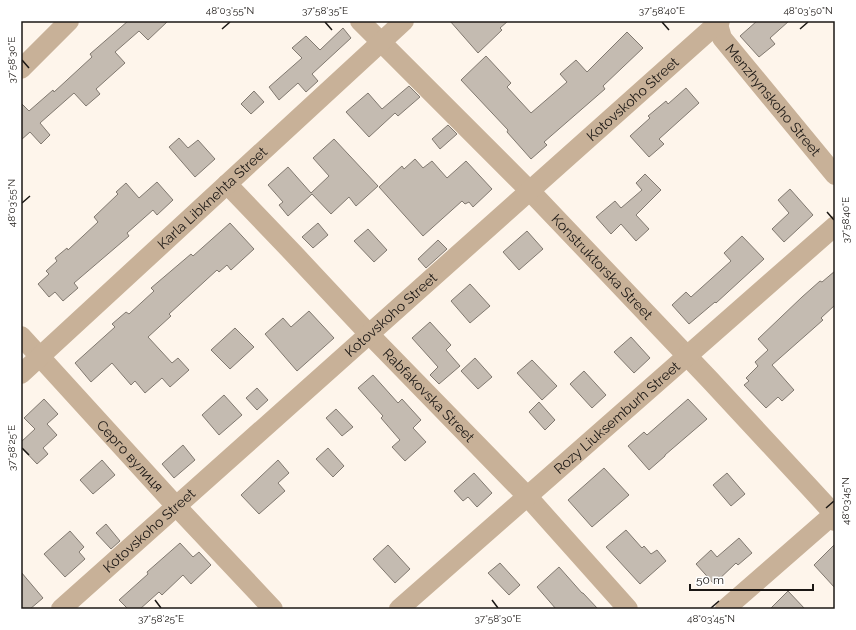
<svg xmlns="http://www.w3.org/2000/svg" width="856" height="630" viewBox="0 0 856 630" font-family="Raleway,sans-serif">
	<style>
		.building { fill: #c4bbb1; stroke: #817970 }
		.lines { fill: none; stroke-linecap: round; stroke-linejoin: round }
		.minor { stroke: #c8b198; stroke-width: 20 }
		.ticks { fill: none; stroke: #1b1714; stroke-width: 1.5 }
		.labels { text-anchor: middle; stroke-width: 3; stroke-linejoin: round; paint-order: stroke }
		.street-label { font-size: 14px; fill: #1b1714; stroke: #fff }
		.neatline { fill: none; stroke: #1b1714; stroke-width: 1.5 }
		.ticks-label { font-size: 10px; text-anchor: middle; fill: #1b1714 }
	</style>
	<rect width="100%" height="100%" fill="#fef5eb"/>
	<path class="building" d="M128 21H168L148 40 139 31 115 52 125 63 96 89 100 94 86 106 74 93 40 123 50 135 41 144 30 132 21 140V103L29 111 53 90 54 92 92 57 90 54Z
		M450 21H508L500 28 502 30 478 53Z
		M757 21H789L770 38 775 44 759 57 740 36Z
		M343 28 351 38 312 74 318 81 306 92 298 83 279 100 269 87 302 58 292 48 306 36 320 50Z
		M627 32 643 48 603 86 605 89 544 142 547 145 531 159 507 132 508 130 461 80 486 56 511 83 507 87 531 113 567 82 560 74 576 60 587 72Z
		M409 86 420 97 398 116 395 113 369 137 346 112 368 93 382 109Z
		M686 88 699 103 659 139 664 144 649 157 630 136 650 118 648 116 666 101 668 104Z
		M254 91 264 102 251 114 241 104Z
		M448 125 457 134 440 149 432 139Z
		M179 138 188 148 198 140 215 159 195 177 169 147Z
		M334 139 378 186 356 206 349 197 331 214 312 194 288 216 279 205 283 202 268 185 288 167 311 193 329 176 313 158Z
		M415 159 423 168 432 161 447 178 466 161 492 189 473 207 469 202 465 204 462 201 423 236 379 187 402 166 404 169Z
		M645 174 661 190 636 215 649 229 636 241 621 224 611 234 596 217 615 201 621 208 642 190 636 183Z
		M157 182 173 200 157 215 153 210 127 233 129 236 74 283 78 288 63 301 55 292 49 297 38 284 49 274 46 271 57 261 55 258 67 248 68 250 98 222 94 217 118 194 116 192 126 183 139 198Z
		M790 189 813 215 784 242 772 229 789 213 778 200Z
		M230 223 254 249 231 270 227 265 219 272 217 270 169 314 171 316 148 337 172 363 178 358 189 370 170 387 162 378 145 393 135 381 131 385 112 363 91 382 75 363 115 327 112 324 126 312 129 314 154 291 151 288 191 254 193 256Z
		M318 223 328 235 313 248 302 237Z
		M368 229 387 250 374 262 354 241Z
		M527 231 543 249 519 270 503 252Z
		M742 236 764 259 716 303 715 302 689 324 672 305 686 292 691 297 731 261 724 253Z
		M438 240 447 249 426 268 418 259Z
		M835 271V305L821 318 823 320 772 365 794 390 782 401 778 397 766 408 744 385 749 381 746 378 758 366 755 362 768 350 758 339 802 297 820 281 822 282Z
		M470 284 490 306 470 323 451 301Z
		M309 311 334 338 297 371 265 334 283 318 291 327Z
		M430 322 451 345 446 350 460 366 439 384 430 375 438 367 412 338Z
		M235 328 254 347 230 369 211 350Z
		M631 337 650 358 634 373 614 352Z
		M475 358 492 377 478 389 461 371Z
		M532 360 557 386 542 400 517 373Z
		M584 371 606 395 592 408 570 384Z
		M373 375 398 403 402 399 421 420 413 428 426 442 405 461 392 447 400 440 381 418 383 416 358 388Z
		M257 388 268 400 257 410 246 398Z
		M224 395 242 415 219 435 202 415Z
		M44 399 58 414 47 424 57 435 43 448 48 454 37 464 21 447V442L35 429 24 418Z
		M688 399 707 419 665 455V456L649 470 628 446 644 432 647 435Z
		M539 402 555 420 545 430 529 412Z
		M336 409 353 427 342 436 326 418Z
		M183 445 195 460 174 478 162 464Z
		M328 448 344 466 333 477 316 459Z
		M102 460 115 475 93 494 80 480Z
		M278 460 289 473 278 483 285 491 259 514 241 495Z
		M604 468 629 495 592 527 568 500Z
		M474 473 492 493 477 507 468 497 463 501 454 491Z
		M727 473 745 494 731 506 713 485Z
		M106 524 120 541 111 549 96 533Z
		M626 530 642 548 644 546 651 554 657 550 666 561 640 584 606 547Z
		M70 531 84 547 79 552 85 559 65 577 44 554Z
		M739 538 752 553 738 565 736 563 714 584 696 564 711 550 717 557Z
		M180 543 193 557 199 552 211 565 191 584 183 575 162 595 159 592 140 609H128L119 600 148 574 147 572Z
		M835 544V588L814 565Z
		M388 545 410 569 395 583 373 559Z
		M500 563 520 585 509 595 488 573Z
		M559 567 582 593H583L598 609H556L537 587Z
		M21 572 43 598 30 609H21Z
		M788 591 805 609H770Z"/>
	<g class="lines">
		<g class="minor">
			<path id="s1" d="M360 21 530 191 710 380 811 489 834 514 835 521"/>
			<path id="s2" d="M717 21 722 38 835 175"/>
			<path d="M21 69 69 21"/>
			<path id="s3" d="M227 184 294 254 369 334 527 496 628 609"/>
			<path id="s4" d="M21 336 176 506 273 609"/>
			<path id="s5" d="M21 374 404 21"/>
			<path id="s6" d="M61 609 720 21"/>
			<path id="s7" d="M399 609 835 226"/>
			<path d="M725 609 835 513"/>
		</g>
	</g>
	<path class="ticks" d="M325 22 332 30M662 22 669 30M222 29 230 22M800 29 808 22M22 60 29 68M22 203 30 196M827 212 834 220M22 448 29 455M826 508 834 501M155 600 161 608M492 600 498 608M711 608 719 601"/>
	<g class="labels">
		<g class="street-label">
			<text dy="5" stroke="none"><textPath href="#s6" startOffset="766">Kotovskoho Street</textPath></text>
			<text dy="5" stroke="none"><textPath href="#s2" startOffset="98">Menzhynskoho Street</textPath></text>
			<text dy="5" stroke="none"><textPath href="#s5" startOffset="260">Karla Libknehta Street</textPath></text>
			<text dy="5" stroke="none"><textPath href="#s1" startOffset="345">Konstruktorska Street</textPath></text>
			<text dy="5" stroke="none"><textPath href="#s6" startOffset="442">Kotovskoho Street</textPath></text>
			<text dy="5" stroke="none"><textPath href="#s3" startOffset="292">Rabfakovska Street</textPath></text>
			<text dy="5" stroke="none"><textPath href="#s7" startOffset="290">Rozy Liuksemburh Street</textPath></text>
			<text dy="5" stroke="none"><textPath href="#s4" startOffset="162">Серго вулиця</textPath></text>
			<text dy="5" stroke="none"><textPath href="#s6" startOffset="118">Kotovskoho Street</textPath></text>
		</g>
	</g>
	<rect width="856" height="630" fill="none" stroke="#ffffff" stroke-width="44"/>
	<path d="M690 584v6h123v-6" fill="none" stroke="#1b1714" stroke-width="2"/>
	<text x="696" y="584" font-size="12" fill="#1b1714" stroke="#ffffff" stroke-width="3" paint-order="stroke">50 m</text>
	<rect x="22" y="22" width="812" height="586" class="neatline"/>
	<g class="ticks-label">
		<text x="230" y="14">48°03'55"N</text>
		<text x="325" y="14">37°58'35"E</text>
		<text x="662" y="14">37°58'40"E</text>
		<text x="808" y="14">48°03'50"N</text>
		<text transform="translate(11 60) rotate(-90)" y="4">37°58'30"E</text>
		<text transform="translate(11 203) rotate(-90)" y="4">48°03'55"N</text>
		<text transform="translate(845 220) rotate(-90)" y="4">37°58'40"E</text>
		<text transform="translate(11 448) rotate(-90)" y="4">37°58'25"E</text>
		<text transform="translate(845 501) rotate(-90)" y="4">48°03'45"N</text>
		<text x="161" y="622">37°58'25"E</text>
		<text x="498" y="622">37°58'30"E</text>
		<text x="711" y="622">48°03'45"N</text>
	</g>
</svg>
